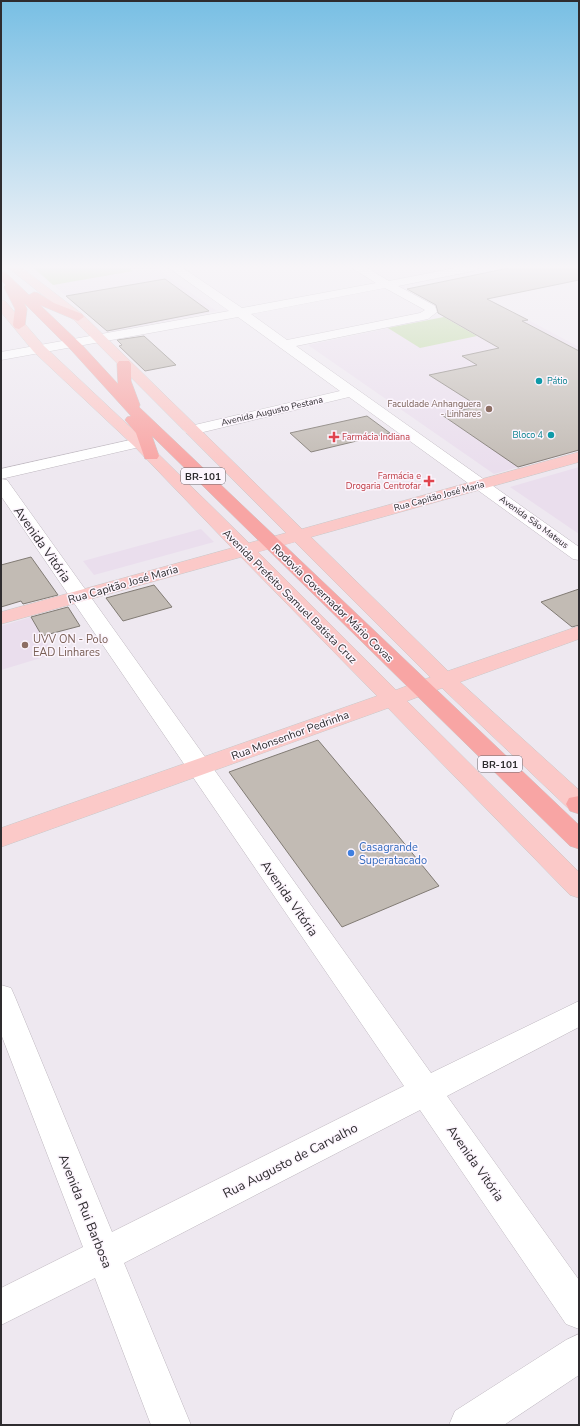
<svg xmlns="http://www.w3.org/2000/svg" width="580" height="1426" viewBox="0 0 580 1426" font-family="'Nunito Sans',sans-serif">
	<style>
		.built { fill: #eadeed }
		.green { fill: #bad69c }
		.building { fill: #c2bbb4; stroke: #817b74 }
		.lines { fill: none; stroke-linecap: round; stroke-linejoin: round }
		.minor-casing { stroke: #beb7bf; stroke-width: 1 }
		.major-casing { stroke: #c9c8c9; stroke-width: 1 }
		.highway-casing { stroke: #c9c8c9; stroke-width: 1 }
		.minor { fill: #fff; fill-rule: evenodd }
		.major { fill: #fbc9c8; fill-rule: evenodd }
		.highway { fill: #f8a5a4; fill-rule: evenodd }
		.culture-dot { fill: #0f9aa8; stroke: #fcf5fd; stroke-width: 1.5 }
		.education-dot { fill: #8d6e63; stroke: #fcf5fd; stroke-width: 1.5 }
		.health-dot { fill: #e0444e; stroke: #fcf5fd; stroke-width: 1.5 }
		.shop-dot { fill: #3f7fe0; stroke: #fcf5fd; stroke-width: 1.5 }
		.labels { text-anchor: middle; stroke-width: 3; stroke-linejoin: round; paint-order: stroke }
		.far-culture-label { font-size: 9px; fill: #0d838f; stroke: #fcf5fd; text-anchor: start }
		.far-education-label { font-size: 9px; fill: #785e54; stroke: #fcf5fd; text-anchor: end }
		.far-street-label { font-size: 9px; fill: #2e2c2f; stroke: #fcf5fd }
		.far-health-label { font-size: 9px; fill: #be3a42; stroke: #fcf5fd; text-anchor: start }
		.shield { fill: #fcf5fd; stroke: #6c686d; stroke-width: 1 }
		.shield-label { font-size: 10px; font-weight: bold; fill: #2e2c2f }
		.street-label { font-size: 11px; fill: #2e2c2f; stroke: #fcf5fd }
		.education-label { font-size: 11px; fill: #785e54; stroke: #fcf5fd; text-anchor: start }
		.shop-label { font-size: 11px; fill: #366cbe; stroke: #fcf5fd; text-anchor: start }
		.near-street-label { font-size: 13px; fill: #2e2c2f; stroke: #fcf5fd }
	</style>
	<rect width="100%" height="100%" fill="#eee8f0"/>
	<path class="built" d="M34 268H156L217 311 108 332Z
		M500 305 579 347V450L494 474 308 345Z
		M579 467V534L510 487Z
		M201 529 214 542 94 575 83 561Z
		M31 617 54 654 1 670V626Z"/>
	<path class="green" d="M34 268H129L133 271 53 285Z
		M444 317 477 336 420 348 388 328Z"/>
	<path class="building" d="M509 268H579V280L487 299 528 320 522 321 579 351V450L518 467 442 415 478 406 429 375 477 365 462 356 499 348 438 313 436 305 407 289Z
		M165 279 209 311 107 331 66 296Z
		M144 336 176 365 145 371 119 346 122 345 117 340Z
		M367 416 390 433 311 452 290 433Z
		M31 557 58 595 23 604 21 601 1 607V565Z
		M154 585 172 607 123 621 106 598Z
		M579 589V625L572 627 541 602Z
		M68 607 80 626 42 636 31 617Z
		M318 740 386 821 439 886 342 927 229 772Z"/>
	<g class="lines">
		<defs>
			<path id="minor" d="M169 268H183L242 308 376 283 352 268H367L389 281 455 268H479L473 271 398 286 435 306 437 312 428 319 296 346 579 547V560L573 559 349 397 191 435 186 433 183 430 186 427 340 391 238 317 1 360V352L229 311ZM385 288 425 310 420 313 287 340 251 314Z
				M139 438 144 440 147 443 144 446 1 479V469Z
				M1 479 7 480 431 1073 579 1001V1027L447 1096 579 1280V1329L566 1324 420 1110 124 1263 191 1425H151L95 1278 1 1325V1288L83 1247 1 1034V985L11 988 15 997 112 1232 404 1086 1 496Z
				M579 1334V1375L504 1425H449L455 1411 566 1340Z"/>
			<path id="major" d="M9 268H22L82 314 302 529 579 452V462L311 537 448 671 579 626V639L460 682 579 790V813L570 810 442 688 407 701 579 872V898L570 895 388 708 1 847V828L377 696 241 557 1 624V612L232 548 134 446 34 352 1 312V300L5 301 44 346 144 440 249 543 286 533 74 320ZM295 542 430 677H431L396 690 258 552Z"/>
			<path id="highway" d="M1 271 5 272 29 295 34 292 38 293 54 303 82 314 84 317 78 321 40 305 82 345 118 384 117 364 119 361H129L131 364V381L140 405 139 407 579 825V849L570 846 152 436 159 456 157 459H145L136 433 125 420 127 417 131 416 72 351 24 303 27 309 25 325 19 329 15 328 13 325 15 309 4 287 6 285 1 280Z
				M579 796V814L570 811 566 804 569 798Z"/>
		</defs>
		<use href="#minor" class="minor-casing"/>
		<use href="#major" class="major-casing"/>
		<use href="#highway" class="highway-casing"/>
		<use href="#minor" class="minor"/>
		<use href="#major" class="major"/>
		<use href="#highway" class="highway"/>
	</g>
	<linearGradient id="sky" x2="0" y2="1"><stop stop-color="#78bfe4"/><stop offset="0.57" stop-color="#f7f5f8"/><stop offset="1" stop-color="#f7f5f8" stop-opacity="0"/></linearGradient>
	<rect width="580" height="468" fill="url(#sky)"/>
	<g class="culture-dot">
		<circle cx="539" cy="381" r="4"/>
		<circle cx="551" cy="435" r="4"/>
	</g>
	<g class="education-dot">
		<circle cx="489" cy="409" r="4"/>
		<circle cx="25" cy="645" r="4"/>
	</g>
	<g class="health-dot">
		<path d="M332 431h4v4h4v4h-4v4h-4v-4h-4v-4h4z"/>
		<path d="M427 475h4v4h4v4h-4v4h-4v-4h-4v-4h4z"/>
	</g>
	<circle class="shop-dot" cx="351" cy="853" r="4"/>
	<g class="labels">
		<g class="far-culture-label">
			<text x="547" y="384">Pátio</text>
			<text x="543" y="438" text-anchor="end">Bloco 4</text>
		</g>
		<g class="far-education-label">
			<text x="481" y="407">Faculdade Anhanguera<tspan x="481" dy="10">- Linhares</tspan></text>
		</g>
		<g class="far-street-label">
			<text transform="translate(272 411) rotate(-13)" y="3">Avenida Augusto Pestana</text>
			<text transform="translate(439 496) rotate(-15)" y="3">Rua Capitão José Maria</text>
			<text transform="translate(534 522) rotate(36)" y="3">Avenida São Mateus</text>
		</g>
		<g class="far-health-label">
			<text x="342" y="440">Farmácia Indiana</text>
			<text x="421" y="479" text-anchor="end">Farmácia e<tspan x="421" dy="10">Drogaria Centrofar</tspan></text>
		</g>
		<g class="shield">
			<rect x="181" y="468" width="44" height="16" rx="3"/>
			<rect x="478" y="756" width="44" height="16" rx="3"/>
		</g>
		<g class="shield-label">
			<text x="203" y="480">BR-101</text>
			<text x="500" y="768">BR-101</text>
		</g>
		<g class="street-label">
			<text transform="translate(123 584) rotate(-16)" y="4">Rua Capitão José Maria</text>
			<text transform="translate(290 596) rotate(45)" y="4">Avenida Prefeito Samuel Batista Cruz</text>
			<text transform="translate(333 603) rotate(44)" y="4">Rodovia Governador Mário Covas</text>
			<text transform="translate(290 735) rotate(-20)" y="4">Rua Monsenhor Pedrinha</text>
		</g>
		<g class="education-label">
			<text x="33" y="643">UVV ON - Polo<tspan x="33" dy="13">EAD Linhares</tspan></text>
		</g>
		<g class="shop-label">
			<text x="359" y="851">Casagrande<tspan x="359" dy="13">Superatacado</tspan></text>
		</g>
		<g class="near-street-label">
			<text transform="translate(43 544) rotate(55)" y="5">Avenida Vitória</text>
			<text transform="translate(290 898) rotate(55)" y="5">Avenida Vitória</text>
			<text transform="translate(290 1160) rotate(-27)" y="5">Rua Augusto de Carvalho</text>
			<text transform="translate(476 1163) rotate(55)" y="5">Avenida Vitória</text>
			<text transform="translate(86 1211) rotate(68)" y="5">Avenida Rui Barbosa</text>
		</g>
	</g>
	<rect width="580" height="1426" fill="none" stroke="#2e2c2f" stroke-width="4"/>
</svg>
